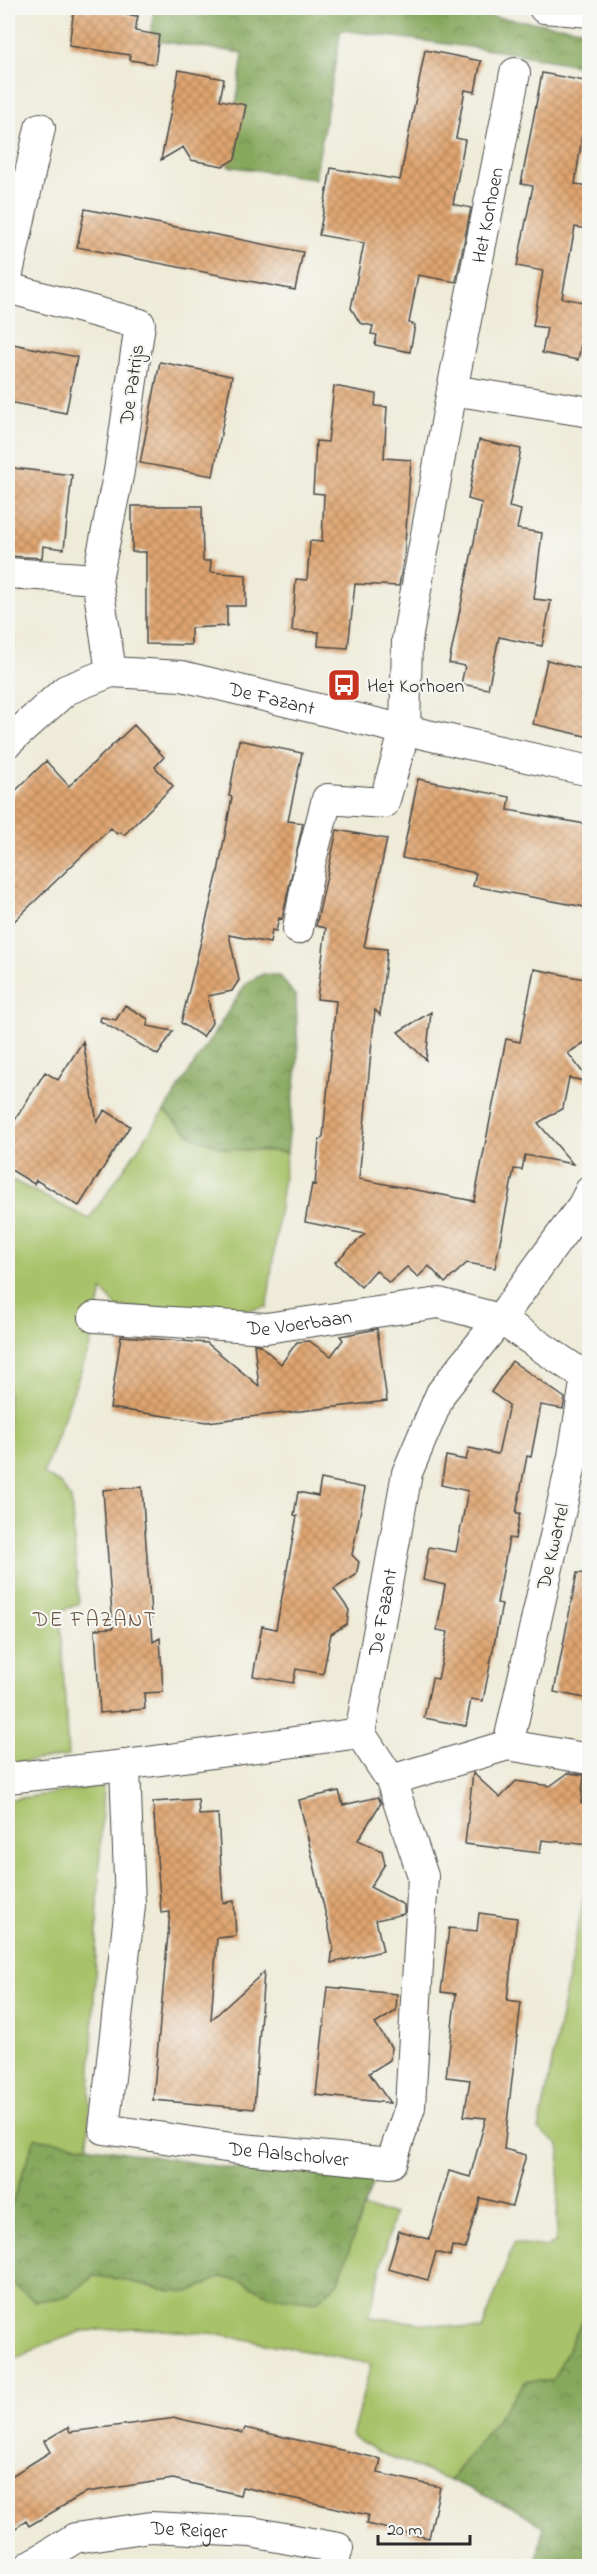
<svg xmlns="http://www.w3.org/2000/svg" width="597" height="2574" viewBox="0 0 597 2574" font-family="'Indie Flower',sans-serif">
	<style>
		.green { fill: #a8c269; stroke: #6a764a; stroke-width: 1.5 }
		.forest { fill: url(#forest-crowns); stroke: #586a44; stroke-width: 1.5 }
		.building { fill: url(#building-cross-hatch) }
		.lines { fill: none; stroke-linecap: round; stroke-linejoin: round }
		.minor-casing { stroke: #484845; stroke-width: 32 }
		.minor { stroke: #fff; stroke-width: 30 }
		.labels { text-anchor: middle; stroke-width: 4.5; stroke-linejoin: round; paint-order: stroke }
		.street-label { font-size: 20px; fill: #2b2b2b; stroke: #f6f6f2 }
		.poi-label { font-size: 20px; fill: #2b2b2b; stroke: #f6f6f2; text-anchor: start }
		.neighbourhood-label { font-size: 21px; letter-spacing: 1.5px; fill: #6a5543; stroke: #f6f6f2 }
	</style>
	<defs>
		<pattern id="forest-crowns" width="20" height="18" patternUnits="userSpaceOnUse" patternTransform="scale(1.5)"><rect width="20" height="18" fill="#86a85d"/><path d="M2 6a3 3 0 1 1 6 0M12 15a3 3 0 1 1 6 0" fill="none" stroke="#6e894d"/></pattern>
		<pattern id="building-cross-hatch" width="8" height="8" patternUnits="userSpaceOnUse" patternTransform="scale(1.5)"><rect width="8" height="8" fill="#dfa46f"/><path d="M0 0l8 8M0 8l8-8" fill="none" stroke="#b5865b"/></pattern>
	</defs>
	<rect width="100%" height="100%" fill="#f6f6f2"/>
	<filter id="ink" filterUnits="userSpaceOnUse"><feTurbulence type="fractalNoise" baseFrequency=".0167" numOctaves="2"/><feDisplacementMap in="SourceGraphic" scale="12" xChannelSelector="R" yChannelSelector="G"/><feConvolveMatrix kernelMatrix="1 2 1 2 8 2 1 2 1" color-interpolation-filters="sRGB"/></filter>
	<filter id="wash" filterUnits="userSpaceOnUse"><feTurbulence type="fractalNoise" baseFrequency=".008" numOctaves="4" result="noise"/><feDisplacementMap in="SourceGraphic" scale="24" xChannelSelector="R" yChannelSelector="G"/><feGaussianBlur stdDeviation="1.35" result="paint"/><feColorMatrix in="noise" values="0 0 0 0 0 0 0 0 0 0 0 0 0 0 0 0 0 1.4 0 .05"/><feComposite in="paint" operator="in"/></filter>
	<g filter="url(#wash)">
		<rect width="100%" height="100%" fill="#eeebd8"/>
		<path class="green" d="M164 1111 192 1136 226 1149 287 1152 267 1307 229 1313 117 1307 102 1290 90 1346 43 1474 61 1484 71 1499 79 1604 60 1611 68 1756 8 1764V1183L12 1180 89 1219Z
			M103 1786 88 2146 35 2138 8 2214V1800Z
			M589 1868V2308L552 2381H526L450 2480 380 2453 352 2436 371 2364 220 2334 135 2328 83 2331 41 2346 8 2363V2281L36 2301 67 2297 94 2276 119 2279 171 2291 191 2292 220 2277 243 2281 270 2296 353 2234 363 2208 394 2214 369 2317 482 2330 514 2243 548 2247 556 2241 560 2146 539 2130Z"/>
		<path class="forest" d="M154 8H429L589 30V67L499 51 341 30 315 179 228 166 243 53 150 40Z
			M263 974 280 976 296 997 298 1059 287 1152 226 1149 192 1136 164 1111 247 982Z
			M35 2138 235 2169 272 2157 376 2172 338 2282 317 2302 270 2296 243 2281 220 2277 191 2292 171 2291 119 2279 94 2276 67 2297 36 2301 8 2281V2214Z
			M589 2308V2566H536L543 2526 521 2512 450 2480 526 2381H552Z"/>
		<g id="blocks">
			<path class="building" d="M74 8 138 16 135 31 159 35 155 64 130 60V55L69 46Z
				M425 50 481 61 475 92 465 90 456 138 465 140 453 204 471 208 456 282 418 275 409 323 415 325 410 352 375 345 377 335 371 334 373 326 360 323 351 308 364 243 319 235 331 168 400 180Z
				M179 70 224 79 220 100 246 105 235 159 223 166 191 160 183 147 161 160Z
				M542 73 590 82 575 184 590 186V229L575 227 562 298 589 303 578 360 542 353 547 328 533 326 543 271 517 266 533 186 521 184Z
				M85 209 303 252 295 290 77 247Z
				M8 343 77 357 66 413 8 402Z
				M160 362 232 376 213 476 140 463Z
				M334 386 376 394 375 406 387 407 384 458 411 460 404 558 399 586 355 584 348 648 318 646 319 632 292 631 296 579 307 580 310 541 322 542 324 494 313 493 316 441 328 442Z
				M479 440 521 449 509 507 521 510 517 529 542 533 534 599 551 601 542 646 499 637 488 689 461 684 465 666 449 663 482 503 468 499Z
				M13 468 72 475 64 549 43 546 42 558 8 556V517Z
				M132 506H202L203 561H211L210 572 246 575V606H227V626L191 628V645L146 644V552H132Z
				M547 660 590 671V737L533 724Z
				M134 725 164 757 155 767 173 786 124 835 120 832 117 834 111 828 8 927V798L46 761 69 786Z
				M239 740 302 753 288 821 303 823 282 919 279 918 276 931 272 930 270 943 229 935 239 980 232 991 208 996 212 1023 203 1037 181 1023 218 872 232 797 229 796Z
				M418 779 510 797 508 810 590 825V908L473 886 476 873 402 858Z
				M337 830 387 839 364 947 387 949 380 1015 375 1010 359 1179 474 1201 506 1039 520 1042 534 969 590 980V1039L568 1053 590 1082 569 1078 563 1108 538 1123 573 1164 525 1155 522 1170 514 1169 495 1268 467 1263 445 1283 429 1266 418 1277 407 1267 389 1283 376 1270 361 1287 335 1262 365 1234 305 1222 312 1184 315 1185 319 1141 323 1136 336 1001 317 999 326 928 316 926Z
				M125 1005 148 1019 147 1026 173 1031 158 1055 100 1021 101 1017 116 1020Z
				M431 1012 426 1060 398 1032Z
				M83 1041 97 1122 105 1110 130 1126 79 1206 36 1180 34 1184 8 1168V1131L45 1072 58 1080Z
				M377 1329 387 1401 207 1422 110 1408 121 1336 207 1343 259 1386 254 1344 260 1345 281 1364 297 1342 309 1341 331 1356 343 1340 340 1336Z
				M512 1361 565 1398 563 1409 541 1405 531 1457 527 1456 516 1513H520L515 1539 509 1538 497 1603 502 1604 483 1701 471 1699 466 1726 424 1718 432 1678 438 1679 448 1632 437 1630 445 1585 423 1580 429 1547 456 1552 468 1491 441 1485 446 1456 466 1460 469 1448 498 1454 509 1405 491 1392Z
				M321 1479 365 1488 352 1555 359 1562 356 1575 334 1589 349 1610 347 1624 331 1634 323 1674 296 1669 293 1683 253 1676 262 1626 276 1629 297 1516 294 1515 298 1492 318 1496Z
				M142 1487 153 1642 160 1638 163 1692 144 1693 145 1709 100 1713 95 1629 113 1628 103 1490Z
				M577 1573 590 1574V1699L554 1692Z
				M473 1773 500 1798 516 1781 550 1786 568 1773 584 1775 581 1803 590 1804V1845L542 1840 540 1853 465 1844Z
				M339 1791 343 1805 378 1797 381 1803 358 1840 382 1851 385 1864 370 1887 404 1905V1914L376 1920 383 1951 331 1963 333 1946 299 1800Z
				M198 1799 199 1815 218 1814 223 1903 234 1901 236 1936 217 1938 211 2020 264 1972 254 2109 153 2100 170 1912 161 1913 153 1802Z
				M479 1913 517 1918 507 2000 521 2002 504 2149 526 2155 512 2206 480 2198 465 2249 452 2246 450 2256 436 2252 428 2280 388 2269 399 2231 429 2239 449 2171 470 2177 486 2118 464 2116 470 2080 446 2077 456 1994 441 1992 449 1928 477 1931Z
				M328 1987 397 1994 396 2011 375 2024 391 2047 390 2060 369 2073 390 2103 316 2095Z
				M176 2418 243 2433 245 2428 381 2459 378 2473 440 2487 429 2538 366 2524 368 2515 242 2487 240 2495 173 2479 87 2492 29 2526 26 2521 8 2533V2478L50 2452 44 2441 68 2427 70 2432Z"/>
		</g>
	</g>
	<g filter="url(#ink)">
		<use href="#blocks" fill-opacity="0" stroke="#484845" stroke-width="1.5"/>
		<g class="lines">
			<defs>
				<g id="minor">
					<path d="M544 8 590 12"/>
					<path d="M8 273 40 128"/>
					<path d="M8 288 140 324 119 471 97 579 111 672"/>
					<path d="M452 390 590 412"/>
					<path d="M8 573 97 579"/>
					<path id="s1" d="M8 742 66 690 111 672 182 676 405 730 590 771"/>
					<path id="s2" d="M298 929 310 864 327 799 384 803 405 730 407 640 452 390 515 73"/>
					<path id="s3" d="M94 1317 266 1328 439 1303 500 1319 586 1377 573 1456 508 1745 391 1780"/>
					<path d="M508 1745 590 1759"/>
					<path id="s4" d="M125 1765 130 1906 104 2129 232 2148 391 2163 410 2107 423 1876 391 1780 360 1733"/>
					<path id="s5" d="M8 1778 125 1765 360 1733 407 1473 441 1393 500 1319 583 1205 590 1191"/>
					<path id="s6" d="M30 2566 75 2538 151 2527 251 2532 338 2548 333 2566"/>
				</g>
			</defs>
			<use href="#minor" class="minor-casing"/>
			<use href="#minor" class="minor"/>
		</g>
	</g>
	<defs>
		<symbol id="bus-square" viewBox="-11 -11 22 22"><rect x="-9" y="-9" width="18" height="18" rx="4" fill="#c8321e" stroke="#f6f6f2"/><path d="M-5-6H5V4H4V6H2V4H-2V6H-4V4H-5ZM-3.5-4V0h7V-4ZM-3.5 1.2v1.5H-2V1.2ZM2 1.2v1.5H3.5V1.2Z" fill="#fff"/></symbol>
	</defs>
	<g fill-rule="evenodd">
		<use href="#bus-square" x="325" y="666" width="38" height="38"/>
	</g>
	<g class="labels">
		<g class="street-label">
			<text dy="7" stroke="none"><textPath href="#s2" startOffset="789">Het Korhoen</textPath></text>
			<text transform="translate(131 384) rotate(-82)" y="7">De Patrijs</text>
			<text dy="7" stroke="none"><textPath href="#s1" startOffset="290">De Fazant</textPath></text>
			<text dy="7" stroke="none"><textPath href="#s3" startOffset="206">De Voerbaan</textPath></text>
			<text transform="translate(552 1546) rotate(-77)" y="7">De Kwartel</text>
			<text dy="7" stroke="none"><textPath href="#s5" startOffset="478">De Fazant</textPath></text>
			<text dy="7" stroke="none"><textPath href="#s4" startOffset="552">De Aalscholver</textPath></text>
			<text dy="7" stroke="none"><textPath href="#s6" startOffset="168">De Reiger</textPath></text>
		</g>
		<g class="poi-label">
			<text x="367" y="692">Het Korhoen</text>
		</g>
		<g class="neighbourhood-label">
			<text x="95" y="1626">DE FAZANT</text>
		</g>
	</g>
	<rect width="597" height="2574" fill="none" stroke="#f6f6f2" stroke-width="30"/>
	<path d="M378 2535v9h92v-9" fill="none" stroke="#2b2b2b" stroke-width="3"/>
	<text x="387" y="2535" font-size="18" fill="#2b2b2b" stroke="#f6f6f2" stroke-width="4.5" paint-order="stroke">20 m</text>
</svg>
